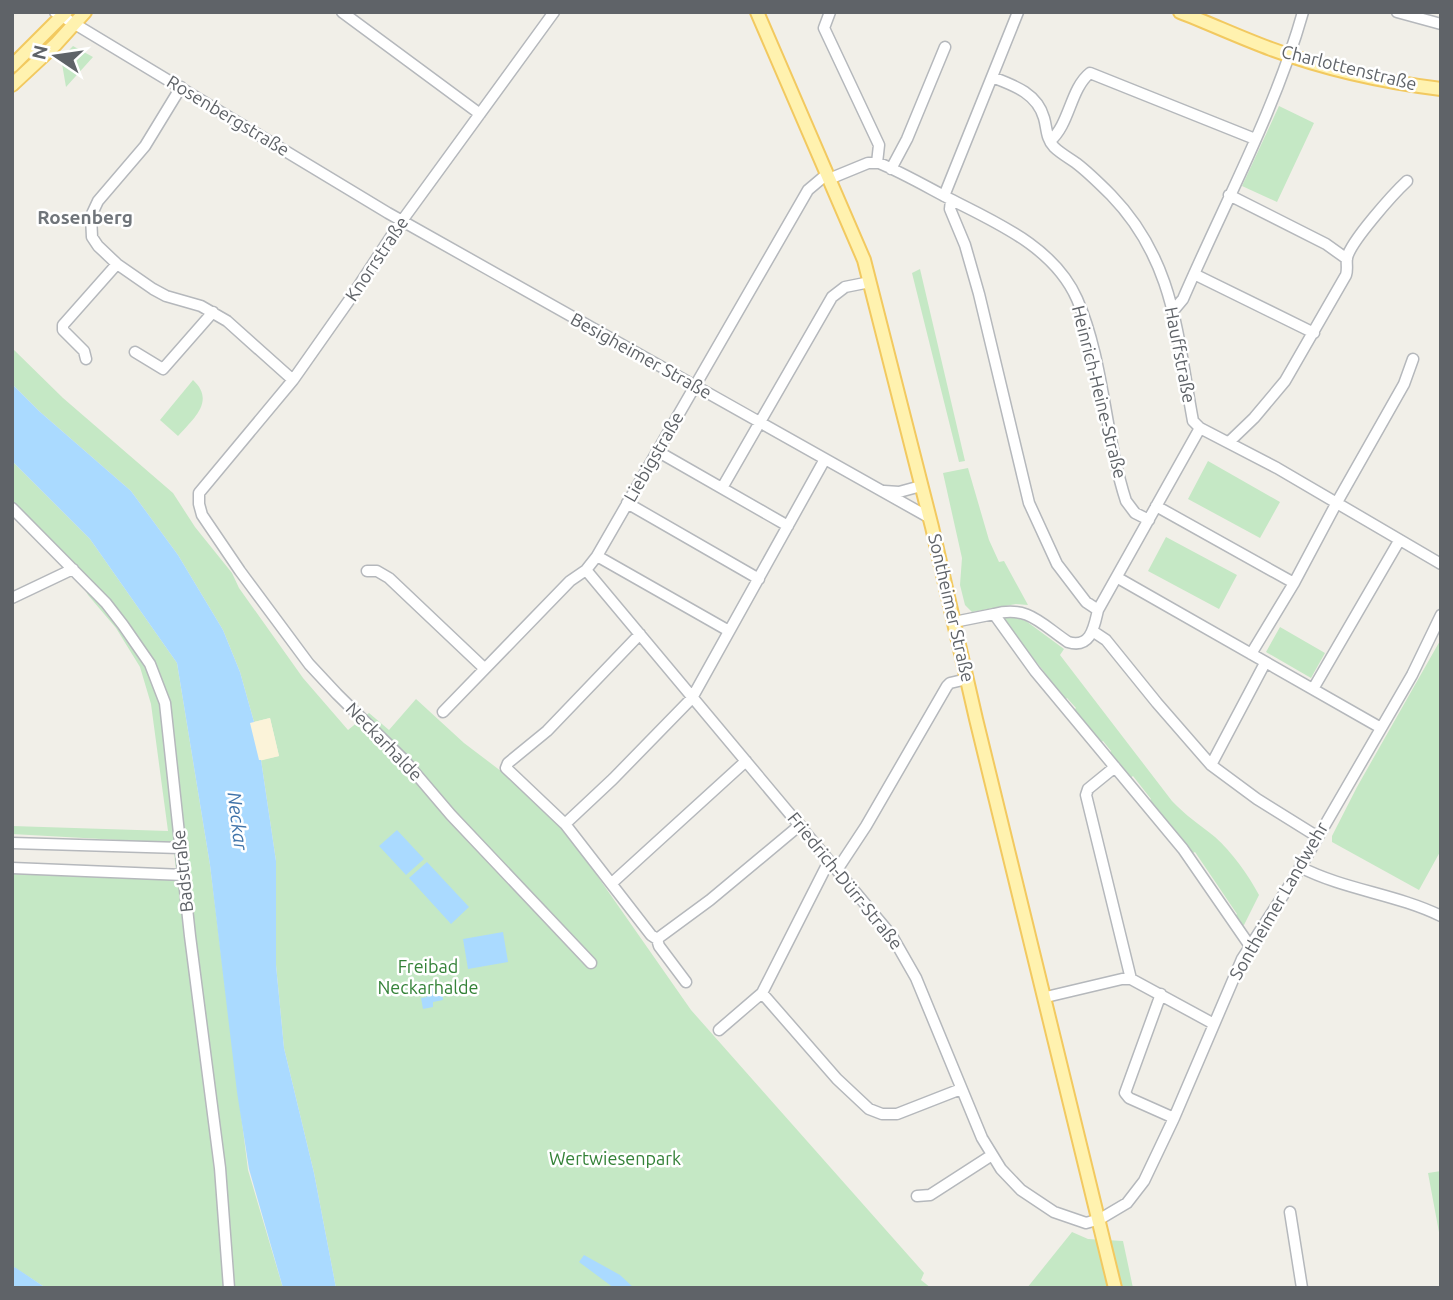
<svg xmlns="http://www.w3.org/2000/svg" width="1453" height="1300" viewBox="0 0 1453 1300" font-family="Ubuntu,sans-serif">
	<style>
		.green { fill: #c5e8c5 }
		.sand { fill: #fbf3d9 }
		.water { fill: #aadaff }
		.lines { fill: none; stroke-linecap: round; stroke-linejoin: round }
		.minor-casing { stroke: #b5b8bc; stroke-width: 13 }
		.major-casing { stroke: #f2c960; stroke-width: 16 }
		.minor { stroke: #fff; stroke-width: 10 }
		.major { stroke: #fff2af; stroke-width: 12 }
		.labels { text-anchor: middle; stroke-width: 5; stroke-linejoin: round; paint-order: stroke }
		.street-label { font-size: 18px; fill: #5f6368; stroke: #fff }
		.park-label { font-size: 18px; fill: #348238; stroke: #fff }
		.neighbourhood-label { font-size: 19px; font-weight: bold; fill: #70757a; stroke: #fff }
		.water-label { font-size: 19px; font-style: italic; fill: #4174aa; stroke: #fff }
	</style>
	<rect width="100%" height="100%" fill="#f1efe8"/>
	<path class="green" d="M73 46 93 57 66 87 61 58Z
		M1279 106 1314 123 1277 202 1242 186Z
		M920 269 965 461 959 462 912 273Z
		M12 348 63 398 173 493 195 527 232 573 239 588 303 678 348 730 369 713 389 730 416 699 464 743 522 787 568 834 691 1010 924 1273 921 1280 931 1288H336L314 1173 284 1048 276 965V861L261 760 279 756 270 718 254 722 240 672 223 630 178 555 131 491 39 411 12 384Z
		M193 380C216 401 193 419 178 436L160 420Z
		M12 461 90 539 177 663 210 865 248 1170 283 1288H46L12 1266V874L177 880 173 843 12 834V826L168 831 151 704 140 667 116 628 88 595 70 562 12 503Z
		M1208 461 1280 502 1260 538 1188 499Z
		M968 468 989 540 999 562 1004 561 1028 605 1016 604 972 612 965 605 960 585 962 558 943 473Z
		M1166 537 1237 575 1219 609 1148 571Z
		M1008 615 1026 621 1064 649 1060 655 1172 801C1185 815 1200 825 1215 837 1232 852 1249 876 1259 895L1244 925 1242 926 1234 917 1237 914 1195 852 1191 854 1148 802 1151 799 1133 776 1130 778 1109 754 1111 751 1103 741 1100 743 1073 711 1076 708 1067 698 1064 700 1042 669 1005 625 1002 617Z
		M1280 627 1325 653 1311 678 1266 652Z
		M1441 639V850L1419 890 1332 842V836L1357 787Z
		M1441 1171V1243L1428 1173Z
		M1072 1232 1088 1239 1123 1241 1133 1288H1027Z"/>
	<path class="sand" d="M270 718 279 756 259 761 250 723Z"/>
	<path class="water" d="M12 384 39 411 131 491 178 555 223 630 240 672 254 722 250 723 259 760H261L276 861V965L284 1048 314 1173 336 1288H283L249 1169 237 1092 210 865 177 663 90 539 12 461Z
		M397 830 424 859 406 875 379 846Z
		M427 862 469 907 451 924 409 878Z
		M503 932 508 962 468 969 463 939Z
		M441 985 443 1000 433 1002V1007L423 1009 421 998 427 997 425 988Z
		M584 1255 620 1275 634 1288H614L579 1262Z
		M12 1266 16 1268 46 1288H12Z"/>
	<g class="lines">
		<defs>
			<path id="minor" d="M55 12 388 213 930 518
				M342 12 480 114
				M554 12 396 229 350 299 293 380 199 493V504L202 515 240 571 309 664 337 694 405 761 451 815 591 963
				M830 12 824 28 879 145 877 163
				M1397 12 1441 24
				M992 77C1013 85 1037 93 1044 118 1047 128 1046 139 1054 147 1060 153 1069 158 1076 163 1088 172 1100 184 1111 195 1175 261 1177 336 1193 421L1200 428 1277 468 1441 564
				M181 87 145 146 98 201 91 216 92 237 98 246 117 264 153 289 166 296 201 306 227 321 293 380
				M1050 141C1070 124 1070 89 1090 73L1255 139
				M891 169 907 139 945 47
				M829 179 868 163H879C903 173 927 187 950 199 997 223 1054 247 1077 299 1104 360 1105 437 1126 501L1135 513 1149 520
				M1229 195 1326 244 1347 259
				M944 196 1018 12
				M951 200 950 209 965 245 979 294 1029 503 1057 564 1086 602 1098 610
				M1194 274 1314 333
				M1173 311 1183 299C1224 204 1275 111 1303 12
				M135 352 163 369 213 312
				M86 359 84 351 63 330V325L117 264
				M1229 442 1254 418 1285 381 1346 275C1348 269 1346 263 1347 258 1350 242 1394 193 1407 181
				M657 451 788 526
				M722 488 832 297 845 287 870 282
				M884 491 899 492 921 486
				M627 503 759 579
				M1156 506 1294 583
				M12 508 106 603 123 625 150 664 165 703 190 936 220 1168 229 1288
				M597 556 729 631
				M586 570 892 936 916 978 982 1138 1001 1169 1021 1190 1054 1212 1086 1223 1100 1219 1127 1203 1144 1181 1174 1118 1242 959 1293 880 1412 675 1441 615
				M367 571H377L389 578 484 668
				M1118 578 1381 728
				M12 598 73 569
				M994 614C1028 605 1041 624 1068 642 1091 649 1094 627 1098 610L1200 428
				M954 622 994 614 1035 671 1183 849 1250 946
				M1094 632 1106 640 1157 703 1211 765 1257 799 1318 837
				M640 634 547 731 508 763 506 768 565 824 651 935 657 939 659 946 686 982
				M1251 654 1294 583 1336 504 1404 384 1413 359
				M1313 689 1399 541
				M443 712 570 581 586 570 597 556 808 190 827 174
				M1211 765 1265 663
				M1115 767 1088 789 1086 795 1131 979
				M565 824 613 779 692 698 825 459
				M12 843 180 848
				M1300 867C1345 890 1396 894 1441 916
				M12 868 184 875
				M837 870 866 826 947 686 950 683 967 679
				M612 883 746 761
				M657 939 710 900 800 825
				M762 993 837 1079 869 1109 882 1114H897L961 1089
				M1161 994 1125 1093 1129 1098 1174 1118
				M1046 997 1122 979H1131L1214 1024
				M719 1030 762 993 829 861
				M917 1196 930 1195 992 1155
				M1290 1212 1302 1288"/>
			<path id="major" d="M757 12 864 260 932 527 976 719 1115 1288
				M1180 12C1211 24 1241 38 1271 49 1325 69 1384 82 1441 89
				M12 66 66 12
				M12 85 56 44 85 12"/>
		</defs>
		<use href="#minor" class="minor-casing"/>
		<use href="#major" class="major-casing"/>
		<use href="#minor" class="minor"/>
		<use href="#major" class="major"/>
	</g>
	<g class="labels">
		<g class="street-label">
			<text transform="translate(1349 68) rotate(14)" y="6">Charlottenstraße</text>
			<text transform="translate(228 116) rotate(31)" y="6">Rosenbergstraße</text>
			<text transform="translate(377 259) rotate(-56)" y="6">Knorrstraße</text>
			<text transform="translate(1180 355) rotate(79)" y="6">Hauffstraße</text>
			<text transform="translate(641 356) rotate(29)" y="6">Besigheimer Straße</text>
			<text transform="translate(1099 392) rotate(76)" y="6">Heinrich-Heine-Straße</text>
			<text transform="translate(654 457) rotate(-60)" y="6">Liebigstraße</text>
			<text transform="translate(951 608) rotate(77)" y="6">Sontheimer Straße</text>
			<text transform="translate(384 742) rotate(46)" y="6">Neckarhalde</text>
			<text transform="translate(183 871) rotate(-96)" y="6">Badstraße</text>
			<text transform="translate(845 881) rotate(51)" y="6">Friedrich-Dürr-Straße</text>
			<text transform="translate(1279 901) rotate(-60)" y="6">Sontheimer Landwehr</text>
		</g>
		<g class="park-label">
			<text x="428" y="973">Freibad<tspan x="428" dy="21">Neckarhalde</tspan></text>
			<text x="615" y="1165">Wertwiesenpark</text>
		</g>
		<g class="neighbourhood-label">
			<text x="85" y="224">Rosenberg</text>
		</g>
		<g class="water-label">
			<text transform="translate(238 821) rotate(83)" y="7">Neckar</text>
		</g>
	</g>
	<rect width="1453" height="1300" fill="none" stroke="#5f6368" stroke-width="28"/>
	<g transform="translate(56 56) rotate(283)" stroke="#ffffff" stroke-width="5" paint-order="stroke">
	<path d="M0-5L12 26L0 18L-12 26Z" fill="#5f6368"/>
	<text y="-10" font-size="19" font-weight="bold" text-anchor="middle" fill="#5f6368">N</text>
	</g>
</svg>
